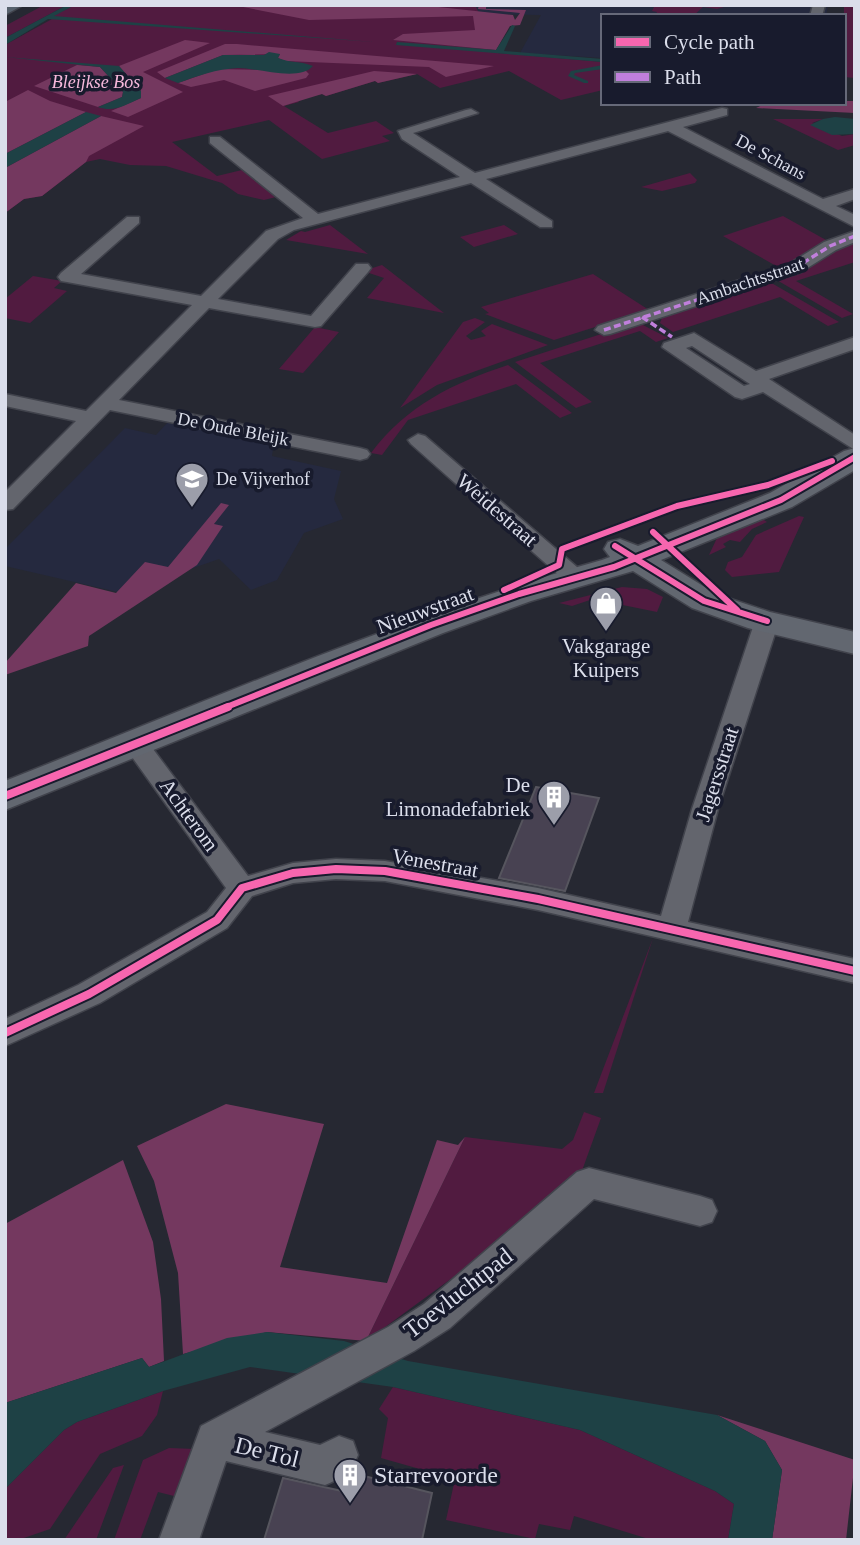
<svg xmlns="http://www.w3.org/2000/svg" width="860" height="1545" viewBox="0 0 860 1545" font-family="Georgia,serif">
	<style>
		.built { fill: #25293f }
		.green { fill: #511b40 }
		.forest { fill: #74385f }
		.water { fill: #1e4145 }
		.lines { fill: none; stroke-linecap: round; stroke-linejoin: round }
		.stream { fill: #1e4145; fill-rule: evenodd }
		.building { fill: #484252; stroke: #56555e; stroke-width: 2 }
		.street-casing { stroke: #41434c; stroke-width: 3 }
		.secondary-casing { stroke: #41434c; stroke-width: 3 }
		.highway-casing { stroke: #41434c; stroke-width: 3 }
		.street { fill: #63656d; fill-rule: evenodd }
		.secondary { fill: #626770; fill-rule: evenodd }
		.highway { fill: #57616d; fill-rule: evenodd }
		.quiet { stroke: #c07fdc; stroke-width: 3.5; stroke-dasharray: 7 3.5; stroke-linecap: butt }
		.cycleway-far1-casing { stroke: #181b2d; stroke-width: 10 }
		.cycleway-casing { stroke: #181b2d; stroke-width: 12 }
		.cycleway-far1 { stroke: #f766af; stroke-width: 6 }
		.cycleway { stroke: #f766af; stroke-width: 8 }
		.labels { text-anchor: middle; stroke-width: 7; stroke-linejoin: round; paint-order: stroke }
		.far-park-label { font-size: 18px; font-style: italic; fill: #f6b8db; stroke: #181b2d }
		.far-street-label { font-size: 18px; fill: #dbdeeb; stroke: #181b2d }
		.far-poi-label { font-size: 18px; fill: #dbdeeb; stroke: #181b2d; text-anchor: start }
		.street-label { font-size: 21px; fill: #dbdeeb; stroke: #181b2d }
		.poi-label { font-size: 21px; fill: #dbdeeb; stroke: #181b2d }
		.near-street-label { font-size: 24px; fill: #dbdeeb; stroke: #181b2d }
		.near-poi-label { font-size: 24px; fill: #dbdeeb; stroke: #181b2d; text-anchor: start }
	</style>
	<rect width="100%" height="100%" fill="#262832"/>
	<path class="built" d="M475 5H828L826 16H603V58L520 53 541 15 474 14Z
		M169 421 274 443 272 456 341 471 334 499 343 519 304 533 277 580 251 590 219 559 122 593 5 566V549L125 428 156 435Z"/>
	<path class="green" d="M44 5H67L5 38V26Z
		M75 5H475L498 53 603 62V90L561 100 509 71 440 88 417 74 378 83 375 81 326 96 322 94 297 100 299 102 284 106 328 133 376 121 394 133 382 136 390 141 322 159 269 120 172 142 217 176 242 170 276 197 264 200 238 194 222 183 166 166 130 165 100 159 86 162 42 196 24 199 5 213V45L52 19V16Z
		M673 5H731L717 9 703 7 693 16H655L657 12 652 11 654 7Z
		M844 5H855V78L844 77Z
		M773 119H823L812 123 842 136 855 134V145L838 150Z
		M690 173 697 180 695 183 662 191 641 187Z
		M783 216 826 240 802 258 778 267 723 236Z
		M330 225 368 254 286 240 301 231 305 232Z
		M504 225 518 234 474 247 460 237Z
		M855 240V262L796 281 853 314 842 318 775 279Z
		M382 265 444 313 367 298 384 278 363 271Z
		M593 274 649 310 554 340 485 314 489 313 481 307Z
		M33 276 62 281 54 288 67 291 30 323 5 318V299Z
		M768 281 839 322 828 326 780 297 673 332 660 323 663 315Z
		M475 318 485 322 466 336 471 340 486 336 481 331 492 324 548 345 437 385 400 408 463 322Z
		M641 324 668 338 656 342 640 331 540 363 592 402 576 408 515 362 629 325Z
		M315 327 339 332 303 373 279 369Z
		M508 365 572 413 560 418 516 384 408 420 382 455 371 453C406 406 453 383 508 365Z
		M799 516 804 517 779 572 732 577 725 570 728 562 742 557 756 535Z
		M761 518 767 522 752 529 740 542 730 540 723 544 726 547 709 555 717 538Z
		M622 587 647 589 663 597 657 612 593 599 572 606 559 603Z
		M653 938 603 1093H594Z
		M584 1112 601 1118 579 1179 563 1197 366 1341 465 1137 562 1149 573 1140Z
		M393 1387 580 1430 715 1491 734 1504 728 1540H652L574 1516 570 1530 539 1524 535 1539 446 1520 455 1479 381 1458 388 1418 379 1409Z
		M163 1391 157 1415 142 1436 100 1454 50 1529 18 1540H5V1489L64 1430 77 1422Z
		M169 1448 196 1449 178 1497 158 1492 140 1540H114L143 1460Z
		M124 1465 96 1540H64L113 1468Z"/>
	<path class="forest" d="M233 5H420L513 15 515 20 520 13 478 9 479 5H486V9L526 10 520 25 510 26 496 50 393 40 403 34 475 30 473 16 309 20Z
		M185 40 210 43 143 72 183 92 128 117 111 111 141 98V91L119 66Z
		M225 44H237L494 66 446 77 429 67 285 61 278 58 280 54 223 55 165 78 157 72Z
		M77 65 100 67 123 92 122 97 98 107 34 86Z
		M218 69 306 71 309 74 306 78 255 91 224 80 191 87 178 83Z
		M374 71 417 74 378 83 375 81 326 96 322 94 283 106 268 96Z
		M28 90 50 101 86 112 5 154V102Z
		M844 101H855V113L756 108 767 103H844Z
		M101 116 144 126 89 156 86 162 42 196 24 199 5 213V168Z
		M221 503 229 505 214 524 223 526 197 565 89 636 88 646 5 675V663L76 583 116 593 145 562 168 567Z
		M226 1104 324 1124 280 1267 387 1283 437 1140 458 1145 465 1137 366 1341 267 1332 183 1354 178 1273 154 1181 137 1146Z
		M123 1160 153 1242 161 1299 164 1361 149 1367 142 1358 5 1403V1224Z
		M717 1415 855 1460 846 1540H772L782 1470 765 1441Z"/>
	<path class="water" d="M67 5H75L54 16 374 42 48 19 5 45V38Z
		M512 25 515 26 504 51 603 59V62L396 45 397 42 496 50Z
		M269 52 280 54 278 58C290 63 301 61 313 66 299 82 258 68 238 68 216 69 198 76 178 83L165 78 223 55H264Z
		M5 57 119 66 141 91V98C125 105 114 113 98 107L122 97 123 92 100 67Z
		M86 112 101 116 5 168V154Z
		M835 117 855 119V134L832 135 810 125 823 119Z
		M267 1332 344 1341 408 1361 717 1415 765 1441 782 1470 772 1540H728L734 1504 715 1491 580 1430 393 1387 250 1367 163 1391 77 1422 64 1430 5 1489V1403L142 1358 149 1367 227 1338Z"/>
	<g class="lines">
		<path class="stream" d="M603 65V69L575 73 574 75 588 81V83H584L568 76 571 71Z"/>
	</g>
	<path class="building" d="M536 787 599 798 565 891 499 878Z
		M356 1474 432 1493 422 1540H264L283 1478 351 1493Z"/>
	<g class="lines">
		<defs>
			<path id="street" d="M813 5H825L822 16H810Z
				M722 108 727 109V115L683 127 823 199 855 189V199L836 206 855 215V227L668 131 486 179 552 221V227H540L471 183 294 230 278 239 218 299 311 316 356 264H368L371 268 368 272 321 326 315 327 209 308 119 400 360 448 367 450 370 454 367 458 360 460 110 410 13 509 5 510V492L76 421 5 406V394L86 411 192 305 67 282 61 281 58 277 61 273 127 217H139V223L81 274 201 296 266 231 303 218 210 143V137H220L318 214 460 177 402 139 398 131 466 110 471 109 478 113 413 133 475 173Z
				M855 231V242L836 250 801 272 610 334 604 335 595 330 598 326 789 264 824 242Z
				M694 333 756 371 855 337V349L769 379 855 435V450L763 392 742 399 735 397 662 347 664 343ZM692 346 750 384 744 386 686 348Z
				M418 434 425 436 585 574 588 579 585 584H569L411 444 408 440Z
				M767 614 775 616 779 621 718 809 688 922 855 959V983L538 910 385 881 336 879 293 883 252 896 227 928 100 1003 5 1046V1019L78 985 207 912 226 888 122 743 126 737 135 734 144 737 248 876 293 863 336 859 385 861 538 888 661 916 692 809 755 621 759 616Z
				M589 1168 700 1196 712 1200 717 1211 712 1222 700 1226 594 1199 450 1328 414 1351 265 1432 320 1445 339 1436 353 1441 358 1455C351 1472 342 1478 325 1485L226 1461 199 1540H159L201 1426 388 1327 424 1304 577 1172Z"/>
			<path id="secondary" d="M855 448V470L792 507 661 560 716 594 770 612 855 632V654L748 628 692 608 633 571 531 601 443 633 5 810V781C203 703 398 617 602 560L610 557 604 549 608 542 620 539 638 546 770 493 844 451Z"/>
			<path id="highway" d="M5 5H23L5 15Z"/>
		</defs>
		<use href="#street" class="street-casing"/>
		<use href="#secondary" class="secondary-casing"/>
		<use href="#highway" class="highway-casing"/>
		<use href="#street" class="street"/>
		<use href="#secondary" class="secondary"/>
		<use href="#highway" class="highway"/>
		<path class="quiet" d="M642 317 672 337
			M604 330 795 268 830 246 855 236"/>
		<defs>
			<path id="cycleway-far1" d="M653 532 737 610
				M615 546 704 601 767 621
				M504 590 559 565 562 549 677 506 768 485 832 461
				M224 708 431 625 519 594 614 567 781 500 855 457"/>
			<path id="cycleway" d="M5 796 228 707
				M5 1033 89 994 217 920 242 888 293 873 336 869 385 871 538 899 855 971"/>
		</defs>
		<use href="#cycleway-far1" class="cycleway-far1-casing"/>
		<use href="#cycleway" class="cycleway-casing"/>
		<use href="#cycleway-far1" class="cycleway-far1"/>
		<use href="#cycleway" class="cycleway"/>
	</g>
	<defs>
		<symbol id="school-pin" viewBox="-11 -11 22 30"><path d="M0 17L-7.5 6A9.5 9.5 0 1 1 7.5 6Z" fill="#9c9eaa" stroke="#181b2d"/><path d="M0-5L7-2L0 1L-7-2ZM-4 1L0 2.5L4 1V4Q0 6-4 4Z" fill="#fff"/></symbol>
		<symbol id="shop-pin" viewBox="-11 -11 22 30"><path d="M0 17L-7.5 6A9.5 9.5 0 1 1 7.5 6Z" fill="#9c9eaa" stroke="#181b2d"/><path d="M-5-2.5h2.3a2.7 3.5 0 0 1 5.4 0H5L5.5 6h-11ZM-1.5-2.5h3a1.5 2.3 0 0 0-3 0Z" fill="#fff"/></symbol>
		<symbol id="building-pin" viewBox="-11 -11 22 30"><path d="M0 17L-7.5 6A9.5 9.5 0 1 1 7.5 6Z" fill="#9c9eaa" stroke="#181b2d"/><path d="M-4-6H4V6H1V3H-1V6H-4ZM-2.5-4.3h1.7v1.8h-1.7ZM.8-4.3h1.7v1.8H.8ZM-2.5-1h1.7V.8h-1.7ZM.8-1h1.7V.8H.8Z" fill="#fff"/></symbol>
	</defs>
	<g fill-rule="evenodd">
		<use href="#school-pin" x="173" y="460" width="38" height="52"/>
		<use href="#shop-pin" x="587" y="584" width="38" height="52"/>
		<use href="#building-pin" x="535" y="778" width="38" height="52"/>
		<use href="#building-pin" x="331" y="1456" width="38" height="52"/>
	</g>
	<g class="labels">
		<g class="far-park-label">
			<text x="96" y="88">Bleijkse Bos</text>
		</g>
		<g class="far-street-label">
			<text transform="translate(771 157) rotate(28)" y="6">De Schans</text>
			<text transform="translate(750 281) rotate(-19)" y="6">Ambachtsstraat</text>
			<text transform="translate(233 429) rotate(11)" y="6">De Oude Bleijk</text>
		</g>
		<g class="far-poi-label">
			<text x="216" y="485">De Vijverhof</text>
		</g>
		<g class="street-label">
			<text transform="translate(497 510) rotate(41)" y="7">Weidestraat</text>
			<text transform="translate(425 610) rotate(-20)" y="7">Nieuwstraat</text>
			<text transform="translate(717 774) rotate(-72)" y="7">Jagersstraat</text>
			<text transform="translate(189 815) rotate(54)" y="7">Achterom</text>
			<text transform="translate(435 863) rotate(10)" y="7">Venestraat</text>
		</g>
		<g class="poi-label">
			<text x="606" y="653">Vakgarage<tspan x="606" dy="24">Kuipers</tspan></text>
			<text x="530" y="792" text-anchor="end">De<tspan x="530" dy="24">Limonadefabriek</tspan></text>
		</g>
		<g class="near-street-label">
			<text transform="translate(458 1293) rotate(-38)" y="8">Toevluchtpad</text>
			<text transform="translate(267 1452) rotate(14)" y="8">De Tol</text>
		</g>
		<g class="near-poi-label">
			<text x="374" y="1483">Starrevoorde</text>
		</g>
	</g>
	<rect width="860" height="1545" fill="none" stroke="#dbdeeb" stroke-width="14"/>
	<rect x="601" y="14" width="245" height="91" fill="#181b2d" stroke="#666979" stroke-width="2"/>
	<rect x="615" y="37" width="35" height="10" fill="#f766af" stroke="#666979" stroke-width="2"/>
	<text x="664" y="49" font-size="21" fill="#dbdeeb">Cycle path</text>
	<rect x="615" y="72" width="35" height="10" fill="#c07fdc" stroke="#666979" stroke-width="2"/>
	<text x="664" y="84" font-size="21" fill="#dbdeeb">Path</text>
</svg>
